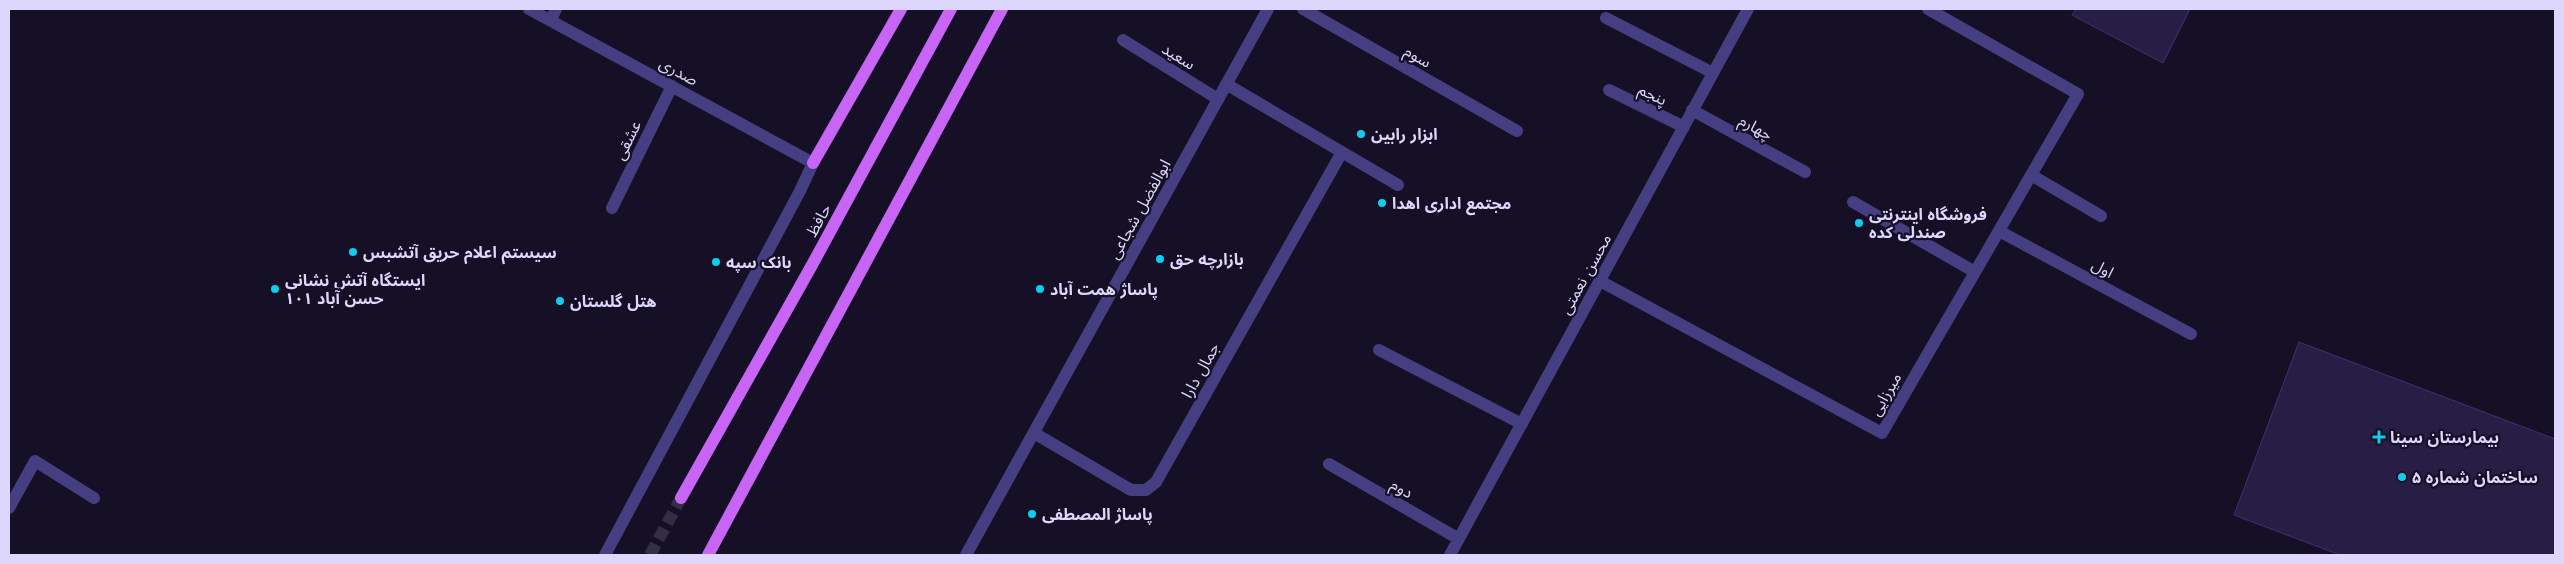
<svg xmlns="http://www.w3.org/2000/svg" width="2564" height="564" viewBox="0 0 2564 564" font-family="'Work Sans','Noto Sans Arabic',sans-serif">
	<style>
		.building { fill: #281e45; stroke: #413170 }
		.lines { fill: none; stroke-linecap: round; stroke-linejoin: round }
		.major-tunnel { stroke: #332e45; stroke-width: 12; stroke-dasharray: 12 6; stroke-linecap: butt }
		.minor { stroke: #453e81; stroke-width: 12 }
		.major { stroke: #c965f6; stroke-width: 12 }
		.poi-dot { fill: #0fccf1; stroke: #151025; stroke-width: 2 }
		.labels { text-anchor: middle; stroke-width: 4.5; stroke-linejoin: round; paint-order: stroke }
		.street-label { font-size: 16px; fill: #ded7fd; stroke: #151025 }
		.poi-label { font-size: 16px; font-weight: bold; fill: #ded7fd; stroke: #151025; text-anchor: start }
	</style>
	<rect width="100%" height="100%" fill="#151025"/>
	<path class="building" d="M2076 9H2190L2163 63 2072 15Z
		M2299 342 2555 439V555H2340L2234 515Z"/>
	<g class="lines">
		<path class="major-tunnel" d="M650 555 681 498"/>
		<path class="minor" d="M529 9 813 163 800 191 605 555
			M1303 9 1517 131
			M1606 18 1713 73
			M551 20 556 9
			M1123 40 1218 99
			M1226 84 1398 185
			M1609 90 1684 127
			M1692 110 1805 172
			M2031 175 2101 216
			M1853 202 1975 272
			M612 208 672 86
			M1999 231 2191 334
			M1600 281 1882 433 2078 94 1928 9
			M1379 350 1522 424
			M1034 433 1131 490H1146L1156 482 1342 152
			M1329 464 1459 539
			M9 508 35 461 94 498
			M966 555 1268 9
			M1450 555 1748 9"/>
		<path class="major" d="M813 163 901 9
			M681 498 812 265 951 9
			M708 555 1002 9"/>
	</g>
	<g class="poi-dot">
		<circle cx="1361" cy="134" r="5"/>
		<circle cx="1382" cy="203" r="5"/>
		<circle cx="1859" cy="223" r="5"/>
		<circle cx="353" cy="252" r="5"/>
		<circle cx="1160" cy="259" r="5"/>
		<circle cx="716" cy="262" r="5"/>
		<circle cx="275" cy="289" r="5"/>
		<circle cx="1040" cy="289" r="5"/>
		<circle cx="560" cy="301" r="5"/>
		<path d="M2376.5 429.5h5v5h5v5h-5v5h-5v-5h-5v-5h5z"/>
		<circle cx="2402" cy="477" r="5"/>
		<circle cx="1032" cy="514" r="5"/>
	</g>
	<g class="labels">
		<g class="street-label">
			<text transform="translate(1179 56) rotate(32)" y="6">سعید</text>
			<text transform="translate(1418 56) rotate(30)" y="6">سوم</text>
			<text transform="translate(679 71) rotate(28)" y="6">صدری</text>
			<text transform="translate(1653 94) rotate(26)" y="6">پنجم</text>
			<text transform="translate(1756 127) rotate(29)" y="6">چهارم</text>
			<text transform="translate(627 140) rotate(-64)" y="6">عشقی</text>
			<text transform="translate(1139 209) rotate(-61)" y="6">ابوالفضل شجاعی</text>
			<text transform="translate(818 220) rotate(-61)" y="6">حافظ</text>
			<text transform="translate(2103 268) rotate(28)" y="6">اول</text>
			<text transform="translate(1585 274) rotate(-61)" y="6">محسن نعمتی</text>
			<text transform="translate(1200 370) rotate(-61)" y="6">جمال دارا</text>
			<text transform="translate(1885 394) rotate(-60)" y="6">میرزایی</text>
			<text transform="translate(1402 488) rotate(30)" y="6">دوم</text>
		</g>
		<g class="poi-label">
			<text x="1371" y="140">ابزار رابین</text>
			<text x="1392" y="209">مجتمع اداری اهدا</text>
			<text x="1869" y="220">فروشگاه اینترنتی<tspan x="1869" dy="18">صندلی کده</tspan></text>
			<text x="363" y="258">سیستم اعلام حریق آتشبس</text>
			<text x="1170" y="265">بازارچه حق</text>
			<text x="726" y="268">بانک سپه</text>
			<text x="285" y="286">ایستگاه آتش نشانی<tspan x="285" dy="18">۱۰۱ حسن آباد</tspan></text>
			<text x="1050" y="295">پاساژ همت آباد</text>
			<text x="570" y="307">هتل گلستان</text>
			<text x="2390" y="443">بیمارستان سینا</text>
			<text x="2412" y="483">ساختمان شماره ۵</text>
			<text x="1042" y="520">پاساژ المصطفی</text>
		</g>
	</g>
	<rect width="2564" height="564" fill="none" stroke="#ded7fd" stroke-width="20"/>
</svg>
